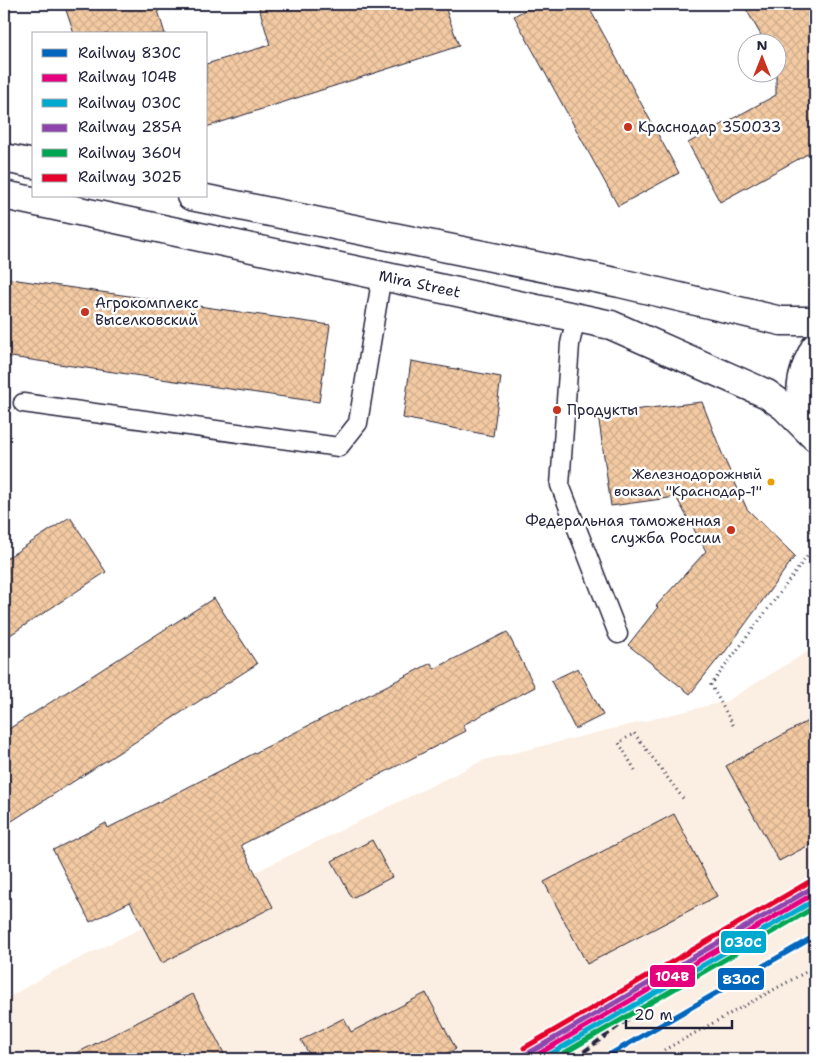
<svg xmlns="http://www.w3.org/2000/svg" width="819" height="1063" viewBox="0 0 819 1063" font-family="'Shantell Sans',sans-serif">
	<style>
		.built { fill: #fbefe3 }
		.building { fill: url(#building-cross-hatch); stroke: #22223b }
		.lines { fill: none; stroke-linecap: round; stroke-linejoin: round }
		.service-casing { stroke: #22223b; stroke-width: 21 }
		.secondary-casing { stroke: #22223b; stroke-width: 31 }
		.path { stroke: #22223b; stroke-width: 3; stroke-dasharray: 1 4; stroke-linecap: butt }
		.service { stroke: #fff; stroke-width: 18 }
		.secondary { stroke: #fff; stroke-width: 28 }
		.rail { stroke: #22223b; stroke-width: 4; stroke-dasharray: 8 4; stroke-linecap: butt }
		.rail-1-casing { stroke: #fff; stroke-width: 9 }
		.rail-2-casing { stroke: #fff; stroke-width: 9 }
		.rail-3-casing { stroke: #fff; stroke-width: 9 }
		.rail-4-casing { stroke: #fff; stroke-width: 9 }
		.rail-5-casing { stroke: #fff; stroke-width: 9 }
		.rail-6-casing { stroke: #fff; stroke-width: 9 }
		.rail-1 { stroke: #0065bd; stroke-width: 5 }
		.rail-2 { stroke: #e5007d; stroke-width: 5 }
		.rail-3 { stroke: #00a9ce; stroke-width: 5 }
		.rail-4 { stroke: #8e44ad; stroke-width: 5 }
		.rail-5 { stroke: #00a651; stroke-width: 5 }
		.rail-6 { stroke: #e4002b; stroke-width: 5 }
		.poi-dot { fill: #c8321e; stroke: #fff; stroke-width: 2 }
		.bus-dot { fill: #ec9f03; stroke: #fff; stroke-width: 2 }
		.labels { text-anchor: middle; stroke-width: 5; stroke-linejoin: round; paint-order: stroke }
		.bus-label { font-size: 14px; fill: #22223b; stroke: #fff; text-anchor: end }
		.poi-label { font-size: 15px; fill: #22223b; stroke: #fff; text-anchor: start }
		.street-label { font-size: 15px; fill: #22223b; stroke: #fff }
		.line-badge { stroke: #fff; stroke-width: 2 }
		.badge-label { font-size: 14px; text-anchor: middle; font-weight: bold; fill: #fff }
	</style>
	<defs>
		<pattern id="building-cross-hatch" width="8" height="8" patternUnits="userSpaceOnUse" patternTransform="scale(1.25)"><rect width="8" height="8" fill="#f3caa2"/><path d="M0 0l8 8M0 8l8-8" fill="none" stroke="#d0ad8c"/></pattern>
	</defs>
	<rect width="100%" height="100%" fill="#fff"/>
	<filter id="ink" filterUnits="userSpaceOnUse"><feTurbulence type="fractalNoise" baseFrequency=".02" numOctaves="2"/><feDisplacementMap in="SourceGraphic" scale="10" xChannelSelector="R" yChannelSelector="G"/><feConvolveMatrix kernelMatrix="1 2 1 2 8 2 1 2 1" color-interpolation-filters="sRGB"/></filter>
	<g filter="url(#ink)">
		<path class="built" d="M815 647V1059H4V1000L52 972 484 760 727 701Z"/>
		<path class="building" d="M64 4H156L165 34H74Z
			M258 4H444L459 46 206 127V64L270 45Z
			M536 4H587L679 173 618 206 514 16Z
			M743 4H815V150L720 202 688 143 776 95V42H765Z
			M4 278 330 325 319 402 4 356Z
			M411 361 501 377 493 436 403 418Z
			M702 402 723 456 747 509 795 556 722 656 721 655 690 694 628 645 658 607 656 606 706 551 676 497 611 506 598 414Z
			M70 517 106 572 4 639V560Z
			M214 598 257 664 4 826V732Z
			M507 632 535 687 463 725 466 731 241 845 273 907 162 963 130 902 90 922 53 850 106 823 108 828 431 663 434 669Z
			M578 668 603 715 575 729 551 681Z
			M815 717V842L779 861 726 766Z
			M674 814 717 896 587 964 544 882Z
			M372 840 392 877 352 898 332 861Z
			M426 993 456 1049 436 1059H300L309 1054 301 1040 344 1018 351 1032Z
			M193 994 227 1059H65Z"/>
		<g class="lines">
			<defs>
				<path id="service" d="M576 317 570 344 560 485 618 634
					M23 403 339 447 358 423 382 275"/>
				<g id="secondary">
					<path d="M4 158 34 164"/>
					<path id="s1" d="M4 195 611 325 767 394 785 407 815 437"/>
					<path d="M191 196 620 283 781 321H815"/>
					<path d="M811 432C797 399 798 379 815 348"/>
				</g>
			</defs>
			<use href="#service" class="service-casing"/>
			<use href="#secondary" class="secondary-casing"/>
			<path class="path" d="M733 725 711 685 815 546
				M635 770 619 743 634 733 685 801
				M664 1050 815 967
				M809 1059 815 1056"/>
			<use href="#service" class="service"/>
			<use href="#secondary" class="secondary"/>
			<path class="rail" d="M574 1059 735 940"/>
			<defs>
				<path id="rail-1" d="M602 1059 815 936"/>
				<path id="rail-2" d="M530 1059 815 893"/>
				<path id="rail-3" d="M542 1059 815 900"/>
				<path id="rail-4" d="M527 1054 812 888"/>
				<path id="rail-5" d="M554 1059 815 907"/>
				<path id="rail-6" d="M524 1048 809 882"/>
			</defs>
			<use href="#rail-1" class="rail-1-casing"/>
			<use href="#rail-2" class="rail-2-casing"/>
			<use href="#rail-3" class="rail-3-casing"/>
			<use href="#rail-4" class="rail-4-casing"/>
			<use href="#rail-5" class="rail-5-casing"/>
			<use href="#rail-6" class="rail-6-casing"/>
			<use href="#rail-1" class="rail-1"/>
			<use href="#rail-2" class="rail-2"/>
			<use href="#rail-3" class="rail-3"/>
			<use href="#rail-4" class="rail-4"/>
			<use href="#rail-5" class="rail-5"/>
			<use href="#rail-6" class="rail-6"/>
		</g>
	</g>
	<g class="poi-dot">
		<circle cx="628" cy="127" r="5"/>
		<circle cx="85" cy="312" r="5"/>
		<circle cx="557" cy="410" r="5"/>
		<circle cx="731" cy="530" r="5"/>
	</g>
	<circle class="bus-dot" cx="771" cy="482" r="4.5"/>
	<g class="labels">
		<g class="bus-label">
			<text x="762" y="479">Железнодорожный<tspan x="762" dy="17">вокзал "Краснодар-1"</tspan></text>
		</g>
		<g class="poi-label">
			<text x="638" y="132">Краснодар 350033</text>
			<text x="95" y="308">Агрокомплекс<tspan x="95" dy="17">Выселковский</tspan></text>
			<text x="567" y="415">Продукты</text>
			<text x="721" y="526" text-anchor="end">Федеральная таможенная<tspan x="721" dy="17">служба России</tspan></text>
		</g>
		<g class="street-label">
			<text dy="5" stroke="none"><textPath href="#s1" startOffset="425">Mira Street</textPath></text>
		</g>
	</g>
	<g class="line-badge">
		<rect x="720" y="930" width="47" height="24" rx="5" fill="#00a9ce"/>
		<rect x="649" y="964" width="47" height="24" rx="5" fill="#e5007d"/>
		<rect x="717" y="967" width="48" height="24" rx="5" fill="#0065bd"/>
	</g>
	<g class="badge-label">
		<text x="743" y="947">030C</text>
		<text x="672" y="981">104В</text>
		<text x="741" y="984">830С</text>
	</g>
	<rect width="819" height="1063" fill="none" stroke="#fff" stroke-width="20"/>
	<rect x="10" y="10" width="799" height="1043" fill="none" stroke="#22223b" stroke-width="2" filter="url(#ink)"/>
	<rect x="32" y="32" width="175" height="165" fill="#ffffff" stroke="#a7a7b1"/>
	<rect x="42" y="49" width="25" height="8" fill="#0065bd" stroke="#a7a7b1"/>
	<text x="78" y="58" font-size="15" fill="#22223b">Railway 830С</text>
	<rect x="42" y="74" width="25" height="8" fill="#e5007d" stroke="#a7a7b1"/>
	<text x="78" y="82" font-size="15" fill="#22223b">Railway 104В</text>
	<rect x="42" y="99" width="25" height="8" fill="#00a9ce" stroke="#a7a7b1"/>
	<text x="78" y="108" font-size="15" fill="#22223b">Railway 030C</text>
	<rect x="42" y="124" width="25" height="8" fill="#8e44ad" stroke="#a7a7b1"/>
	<text x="78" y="132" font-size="15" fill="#22223b">Railway 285А</text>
	<rect x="42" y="149" width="25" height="8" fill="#00a651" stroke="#a7a7b1"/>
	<text x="78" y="158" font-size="15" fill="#22223b">Railway 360Ч</text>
	<rect x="42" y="174" width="25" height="8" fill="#e4002b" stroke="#a7a7b1"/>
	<text x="78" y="182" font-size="15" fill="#22223b">Railway 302Б</text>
	<g transform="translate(762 58)"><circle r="24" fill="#ffffff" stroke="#a7a7b1"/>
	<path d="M0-4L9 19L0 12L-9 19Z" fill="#c8321e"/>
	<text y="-8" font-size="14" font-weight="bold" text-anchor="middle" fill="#22223b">N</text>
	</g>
	<path d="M626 1020v8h106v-8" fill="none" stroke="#22223b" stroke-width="2.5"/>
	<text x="634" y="1020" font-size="15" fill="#22223b" stroke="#ffffff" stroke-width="4" paint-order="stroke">20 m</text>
</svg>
